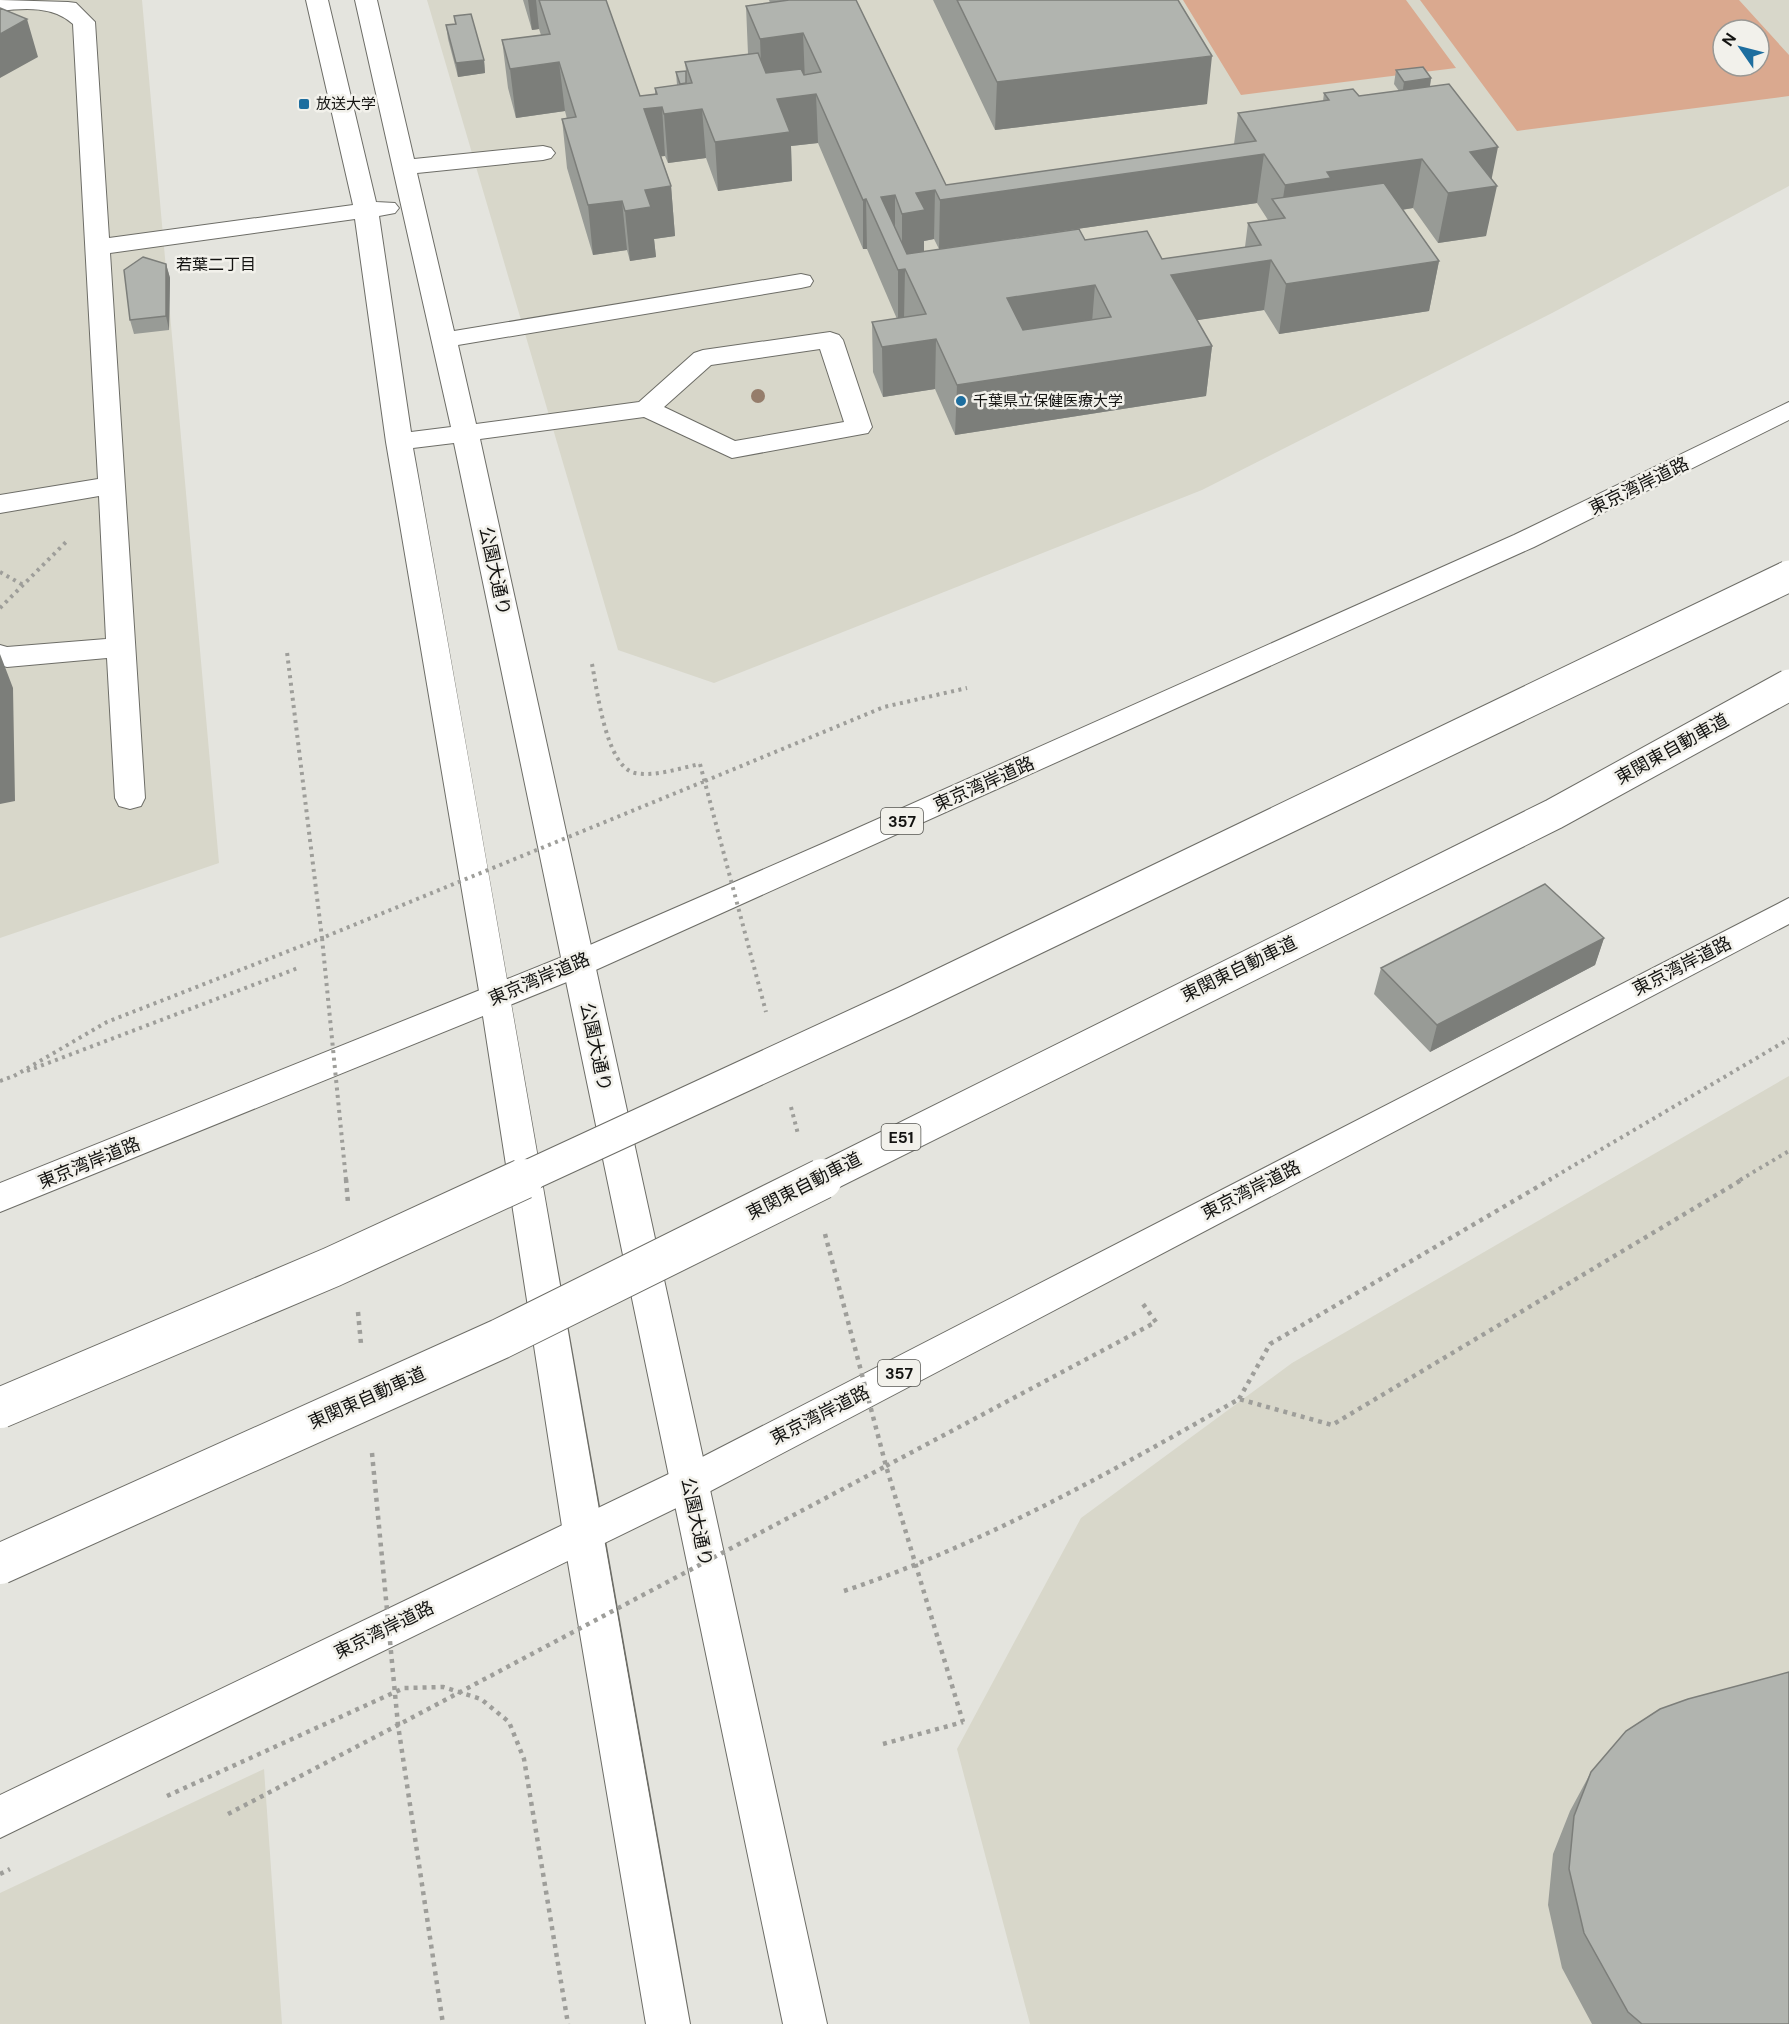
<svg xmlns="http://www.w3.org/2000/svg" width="1789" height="2024" viewBox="0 0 1789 2024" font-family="'DM Sans','Noto Sans JP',sans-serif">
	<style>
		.built { fill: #d8d7ca; fill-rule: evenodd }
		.green { fill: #daa98f; fill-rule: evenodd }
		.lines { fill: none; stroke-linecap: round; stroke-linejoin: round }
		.minor-casing { stroke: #6d6d67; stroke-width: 2 }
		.highway-casing { stroke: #6d6d67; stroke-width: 2 }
		.path-far1 { stroke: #9e9e9a; stroke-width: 4; stroke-dasharray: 3 4.5; stroke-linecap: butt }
		.path { stroke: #9e9e9a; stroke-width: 4.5; stroke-dasharray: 4 5; stroke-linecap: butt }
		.minor { fill: #fff; fill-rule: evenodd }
		.highway { fill: #fff; fill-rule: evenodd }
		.highway-bridge-far1-casing { stroke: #6d6d67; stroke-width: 33; stroke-linecap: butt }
		.highway-bridge-casing { stroke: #6d6d67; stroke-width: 42; stroke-linecap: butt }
		.path-bridge-far1 { stroke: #9e9e9a; stroke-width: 4; stroke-dasharray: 3 4.5; stroke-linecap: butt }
		.path-bridge { stroke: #9e9e9a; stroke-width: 4.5; stroke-dasharray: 4 5; stroke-linecap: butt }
		.highway-bridge-far1 { stroke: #fff; stroke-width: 31 }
		.highway-bridge { stroke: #fff; stroke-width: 40 }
		.tree { fill: #957d6b }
		.wall { fill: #989b96; fill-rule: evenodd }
		.shaded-wall { fill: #7c7e7a }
		.building { fill: #b1b4af; stroke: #7c7e7a; stroke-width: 1.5; fill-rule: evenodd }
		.poi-dot { fill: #1d6e9f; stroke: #f2f1eb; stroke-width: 2 }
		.labels { text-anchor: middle; stroke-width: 5; stroke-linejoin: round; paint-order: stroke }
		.far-poi-label { font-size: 15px; fill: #131311; stroke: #f2f1eb; text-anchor: start }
		.far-neighbourhood-label { font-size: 16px; fill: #131311; stroke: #f2f1eb }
		.shield { fill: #f2f1eb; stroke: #565652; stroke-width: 1.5 }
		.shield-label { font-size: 16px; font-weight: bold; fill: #131311 }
		.street-label { font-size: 18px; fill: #131311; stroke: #f2f1eb }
	</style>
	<rect width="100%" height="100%" fill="#e4e4de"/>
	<path class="built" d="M0 0H142L219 863 0 938Z
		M427 0H1789V186L1554 312 1202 490 714 683 618 650ZM1723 30H1759V66H1723Z
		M1789 1076V2024H1030L957 1749 1081 1518 1292 1363Z
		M264 1769 282 2024H0V1893Z"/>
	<path class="green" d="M1183 0H1406L1456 68 1241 95Z
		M1420 0H1739L1789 55V96L1517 131ZM1723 30H1759V66H1723Z"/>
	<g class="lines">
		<defs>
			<path id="minor" d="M0 0 68 2 76 3 95 22 109 238 353 205 306 0H328L376 202 395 203 399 208 395 213 379 216 411 432 451 427 355 0H377L414 159 543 146 551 148 555 153 551 158 543 160 417 173 454 331 801 274 810 276 813 281 810 286 801 288 458 345 476 424 639 402 694 353 703 350 830 332 839 335 843 340 872 427 868 433 732 458 644 417 480 439 827 2024H783L454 443 413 448C508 973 595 1499 690 2024H646L563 1533 480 997 386 442 355 219 110 253 145 798 141 806 130 809 119 806 115 798 107 658 7 667 0 665V645L7 647 106 639 99 496 0 513V495L98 479 73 24C53 6 25 8 0 11ZM820 349 844 422 735 441 664 407 711 365Z"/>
			<path id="highway" d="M1789 402V420L1534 547 589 973 0 1212V1183L567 955 824 843 1514 535Z
				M1789 898V924L703 1495 0 1838V1795L675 1471Z"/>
		</defs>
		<use href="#minor" class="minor-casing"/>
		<use href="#highway" class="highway-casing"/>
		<path class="path-far1" d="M0 572 23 585
			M0 608 67 541
			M592 664C597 689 606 767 635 773 656 777 680 768 700 764
			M705 781 884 707 967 688
			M27 1071 298 968
			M14 1076 107 1022 322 938 287 652
			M0 1081 14 1076
			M1549 1180 1789 1039
			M1740 1180 1789 1151"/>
		<path class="path" d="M1239 1399 1270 1344 1551 1179
			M886 1466 1156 1322 1143 1304
			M844 1591C984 1544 1111 1472 1239 1399L1332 1425 1743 1179
			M883 1744 963 1722
			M167 1796 404 1688 443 1687 481 1699 509 1722 524 1759 568 2024
			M228 1814 398 1725 443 2024
			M0 1874 10 1869"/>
		<use href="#minor" class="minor"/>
		<use href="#highway" class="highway"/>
		<defs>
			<path id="highway-bridge-far1" d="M519 1180 904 1002 1789 576
				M819 1180 1554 814 1789 685"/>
			<path id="highway-bridge" d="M0 1408 332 1267 523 1179
				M0 1564 500 1339 822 1179"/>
		</defs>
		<use href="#highway-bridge-far1" class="highway-bridge-far1-casing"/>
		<use href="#highway-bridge" class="highway-bridge-casing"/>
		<path class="path-bridge-far1" d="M700 764 766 1012
			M791 1107 798 1134
			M346 1180 322 938 705 781"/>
		<path class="path-bridge" d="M346 1179 348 1203
			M825 1234 886 1466 963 1722
			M358 1312 361 1344
			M372 1453 398 1725 886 1466"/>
		<use href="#highway-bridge-far1" class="highway-bridge-far1"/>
		<use href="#highway-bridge" class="highway-bridge"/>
	</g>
	<circle class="tree" cx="758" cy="396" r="7"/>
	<path class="wall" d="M523 0H606L640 96 655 94V88L677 85 676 72 686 71 685 62 748 54 746 6 770 3 769 0H856L946 185 1234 144 1238 113 1323 101 1324 93 1359 96 1399 91 1394 84 1396 70 1431 78 1430 86 1492 179 1486 236 1438 243 1413 208 1402 210 1439 261 1429 311 1279 334 1264 310 1197 320 1212 346 1206 396 955 435 935 389 883 397 873 372 872 322 897 319 867 249H863L818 143 791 146 792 181 718 191 706 158 668 163 665 156H661L671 186 675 236 654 239 656 257 630 261 627 250 593 255 567 168 562 119H567L565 111 516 118 508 88 502 40 541 35 539 29 532 30ZM1257 203 1268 220 1248 223 1245 247 1162 259 1085 240 924 252V241L934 239 939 249Z
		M933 0H1178L1207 104 995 130Z
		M454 16 484 60 485 73 458 77 448 39 446 25 455 24Z
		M166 264 170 278 169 330 134 334 130 320Z
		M1604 938 1595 965 1430 1052 1374 994 1381 968Z
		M1591 1772 1789 2024H1592L1562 1968 1548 1905 1553 1854 1570 1811Z"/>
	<path class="shaded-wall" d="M528 0H536L539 29 532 30Z
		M27 19 38 57 0 78V34Z
		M803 33 805 81 762 87 760 39Z
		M1212 56 1207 104 995 130 997 82Z
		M484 60 485 73 458 77 456 63Z
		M559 62 565 111 516 118 510 69Z
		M1431 78 1429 92 1402 96 1404 82Z
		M816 94 818 143 791 146 792 181 718 191 715 142 777 99Z
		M662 107 665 156 648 158 644 109Z
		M702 109 706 158 668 163 664 114Z
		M1498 147 1490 187 1497 186 1486 236 1438 243 1448 193 1470 152Z
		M1264 154 1257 203 939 249 940 200Z
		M1422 159 1413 208 1325 221 1285 218 1281 212 1285 185 1327 172Z
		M671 186 675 236 654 239 656 257 630 261 625 211 645 190Z
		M935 190 934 239 924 241V260L902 263V214L916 193Z
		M895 195V245L881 197Z
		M866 199 867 249H863V200Z
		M622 201 627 250 593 255 588 205Z
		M1271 260 1264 310 1166 325 1171 275Z
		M1439 261 1429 311 1279 334 1286 284Z
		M166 264 170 278 169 330 166 316Z
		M905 269 904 319 898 320V270Z
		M1095 285 1091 335 1005 349 1007 298Z
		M936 339 935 389 883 397 882 347Z
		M1212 346 1206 396 955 435 957 385Z
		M0 654 13 688 15 801 0 804Z
		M1604 938 1595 965 1430 1052 1437 1025Z"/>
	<path class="building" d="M539 0H606L640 96 657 94 655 88 692 83 685 62 758 53 766 73 801 69 804 75 821 72 803 33 760 39 746 6 789 0H856L946 185 1256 141 1238 113 1329 100 1324 93 1353 89 1359 96 1449 84 1498 147 1470 152 1497 186 1448 193 1422 159 1327 172 1331 178 1285 185 1264 154 940 200 935 190 916 193 925 210 902 214 895 195 881 197 907 254 1079 229 1085 240 1147 231 1162 259 1261 245 1248 223 1285 218 1272 199 1384 183 1439 261 1286 284 1271 260 1171 275 1212 346 957 385 936 339 882 347 872 322 926 314 905 269 898 270 866 199 863 200 816 94 777 99 790 132 715 142 702 109 664 114 662 107 644 109 671 186 645 190 651 207 625 211 622 201 588 205 562 119 576 117 559 62 510 69 502 40 550 34ZM1095 285 1111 317 1023 330 1007 298Z
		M957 0H1178L1212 56 997 82Z
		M0 8 27 19 0 34Z
		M471 14 484 60 456 63 446 25 456 24 454 16Z
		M1423 67 1431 78 1404 82 1396 70Z
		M686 71V83L680 84 676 72Z
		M143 257 166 264V316L130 320 124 270Z
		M1545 884 1604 938 1437 1025 1381 968Z
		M1789 1672V2024H1642L1628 2012 1584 1933 1569 1869 1574 1816 1591 1772 1626 1731 1660 1709 1688 1699Z"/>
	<g class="poi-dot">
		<rect x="298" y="98" width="12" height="12" rx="3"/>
		<circle cx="961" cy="401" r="6"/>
	</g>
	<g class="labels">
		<g class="far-poi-label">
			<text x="316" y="109">放送大学</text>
			<text x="973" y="406">千葉県立保健医療大学</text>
		</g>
		<g class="far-neighbourhood-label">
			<text x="216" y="270">若葉二丁目</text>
		</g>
		<g class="shield">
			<rect x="881" y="808" width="42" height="26" rx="4.5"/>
			<rect x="881.5" y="1124" width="39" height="26" rx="4.5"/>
			<rect x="878" y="1360" width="42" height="26" rx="4.5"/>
		</g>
		<g class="shield-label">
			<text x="902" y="827">357</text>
			<text x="901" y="1143">E51</text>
			<text x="899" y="1379">357</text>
		</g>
		<g class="street-label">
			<text transform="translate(1639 486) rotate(-26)" y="6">東京湾岸道路</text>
			<text transform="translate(495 571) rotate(78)" y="6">公園大通り</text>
			<text transform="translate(1672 749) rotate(-29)" y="6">東関東自動車道</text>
			<text transform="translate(984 784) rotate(-24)" y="6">東京湾岸道路</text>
			<text transform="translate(1682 966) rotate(-27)" y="6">東京湾岸道路</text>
			<text transform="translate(1239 969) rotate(-26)" y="6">東関東自動車道</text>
			<text transform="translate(539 979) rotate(-23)" y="6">東京湾岸道路</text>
			<text transform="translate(596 1047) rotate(78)" y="6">公園大通り</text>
			<text transform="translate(89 1163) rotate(-22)" y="6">東京湾岸道路</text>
			<text transform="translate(804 1186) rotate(-27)" y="6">東関東自動車道</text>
			<text transform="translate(1251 1190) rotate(-27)" y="6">東京湾岸道路</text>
			<text transform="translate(367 1398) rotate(-24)" y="6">東関東自動車道</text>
			<text transform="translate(820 1415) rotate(-27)" y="6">東京湾岸道路</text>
			<text transform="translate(697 1522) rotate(78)" y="6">公園大通り</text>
			<text transform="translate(384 1630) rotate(-26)" y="6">東京湾岸道路</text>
		</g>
	</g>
	<g transform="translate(1741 48) rotate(305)"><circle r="28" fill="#f2f1eb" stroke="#999894" stroke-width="1.5"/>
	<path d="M0-4.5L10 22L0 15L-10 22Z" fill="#1d6e9f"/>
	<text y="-9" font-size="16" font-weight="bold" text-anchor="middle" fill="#131311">N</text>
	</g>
</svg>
